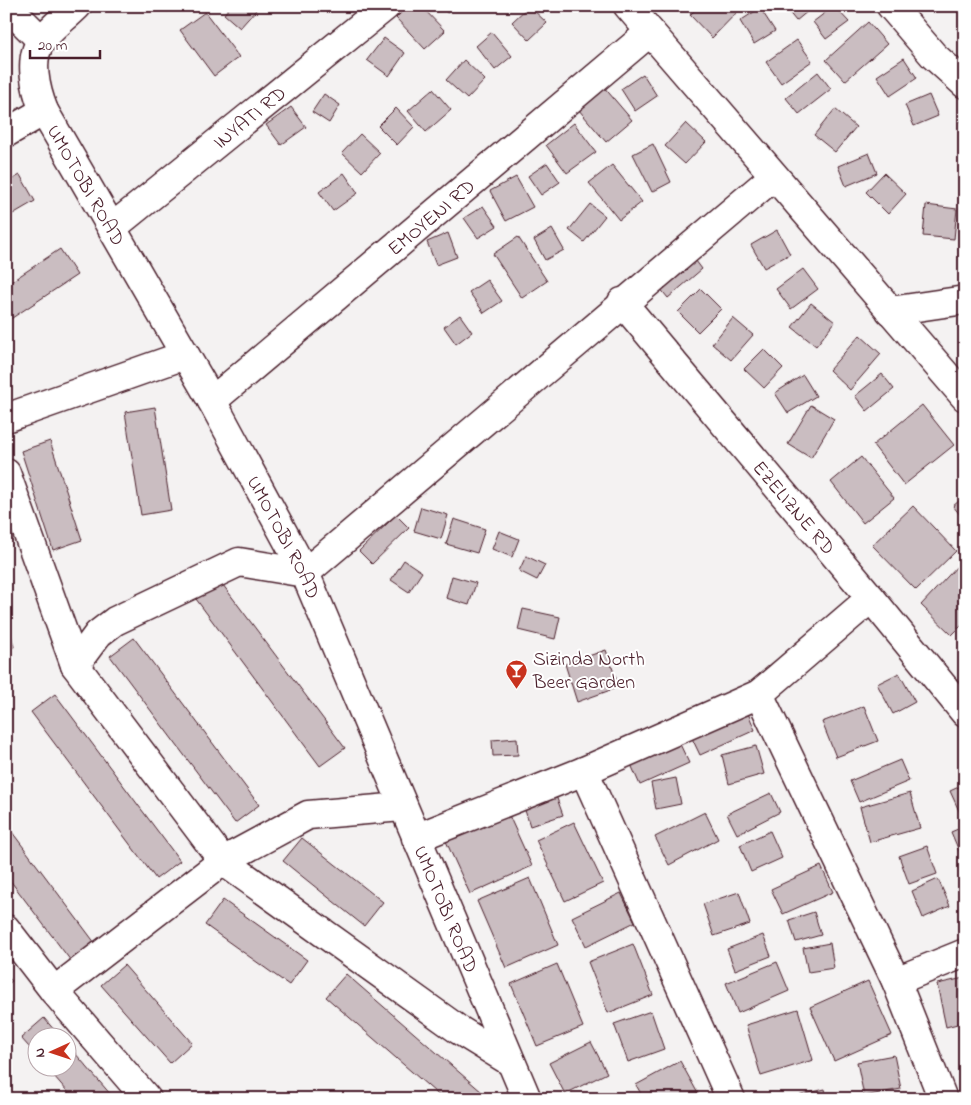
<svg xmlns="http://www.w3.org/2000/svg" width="971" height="1105" viewBox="0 0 971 1105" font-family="'Indie Flower',sans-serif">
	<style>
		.building { fill: #cabdc1; stroke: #4a1f2b }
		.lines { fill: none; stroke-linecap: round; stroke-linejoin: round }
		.minor-casing { stroke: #4a1f2b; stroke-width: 31 }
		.minor { stroke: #fff; stroke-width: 28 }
		.labels { text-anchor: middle; stroke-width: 4; stroke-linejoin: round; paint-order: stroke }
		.street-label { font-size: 20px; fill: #4a1f2b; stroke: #fff }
		.poi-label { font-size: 20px; fill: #4a1f2b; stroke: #fff; text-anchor: start }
	</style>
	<rect width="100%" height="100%" fill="#f4f2f2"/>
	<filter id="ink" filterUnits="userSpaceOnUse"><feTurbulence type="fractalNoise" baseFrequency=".02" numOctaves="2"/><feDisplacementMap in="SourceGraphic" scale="10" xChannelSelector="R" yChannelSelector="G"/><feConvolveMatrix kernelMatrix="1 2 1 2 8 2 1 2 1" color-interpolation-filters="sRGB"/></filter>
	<g filter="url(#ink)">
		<path class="building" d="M163 6H176L167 12Z
			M231 6H253L256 10 240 28 224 14Z
			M408 6H421L445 31 425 49 396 18Z
			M442 6H457L447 13Z
			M529 6 547 23 529 40 512 22Z
			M699 6H743L712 38 690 15Z
			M784 6H814L796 21Z
			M834 6 849 22 826 39 813 22Z
			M760 8 775 31 754 44 740 21Z
			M205 12 239 57 214 76 180 30Z
			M868 22 887 44 845 81 826 60Z
			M492 32 512 56 495 70 476 46Z
			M384 38 405 53 389 76 367 60Z
			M797 40 812 61 781 83 766 62Z
			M904 58 917 78 890 96 877 76Z
			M464 60 485 80 467 99 446 80Z
			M818 72 831 89 799 114 786 98Z
			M643 74 657 96 635 111 621 89Z
			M603 86 632 120 606 142 578 109Z
			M433 89 451 110 426 132 408 111Z
			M324 94 340 105 329 123 312 112Z
			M929 95 938 116 914 126 905 105Z
			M291 107 306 127 281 145 266 125Z
			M396 108 414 127 397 145 378 126Z
			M835 109 856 127 835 152 814 135Z
			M961 121H965V164H963Z
			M574 123 596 152 567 173 546 145Z
			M686 123 706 142 685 164 665 146Z
			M360 134 380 153 362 172 342 153Z
			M653 144 671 182 652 192 633 154Z
			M869 153 877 173 846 186 838 166Z
			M547 163 560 182 541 195 528 176Z
			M612 165 642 202 619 220 589 183Z
			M344 173 358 193 333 211 319 192Z
			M884 173 906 194 888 214 866 192Z
			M20 175 35 201 6 218V183Z
			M516 177 533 207 506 221 490 191Z
			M590 204 605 216 584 242 569 230Z
			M926 205 957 209 954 239 923 236Z
			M483 206 497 226 478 238 464 218Z
			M552 229 564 250 545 260 534 240Z
			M777 230 790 254 764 268 751 245Z
			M448 233 457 257 436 265 427 242Z
			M518 237 547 281 522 298 493 254Z
			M60 249 77 275 6 322V285Z
			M690 253 702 269 668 298 655 282Z
			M803 269 818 289 791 309 776 289Z
			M487 280 502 301 484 313 469 292Z
			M701 289 721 309 698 332 678 312Z
			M811 303 835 322 816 346 792 327Z
			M460 315 472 332 456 344 444 327Z
			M733 318 753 335 731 360 712 344Z
			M860 335 881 354 850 390 829 370Z
			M764 349 783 368 764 388 744 369Z
			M882 374 894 389 867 411 855 396Z
			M803 375 816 396 788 413 775 393Z
			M811 405 834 419 811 458 788 444Z
			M922 405 954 445 904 485 873 445Z
			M155 407 171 510 141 515 125 412Z
			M50 441 82 540 53 550 21 451Z
			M861 457 894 498 863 523 831 482Z
			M965 496V521L953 506Z
			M913 506 956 551 916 590 872 545Z
			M421 507 448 515 441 539 414 531Z
			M396 515 409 528 372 564 359 551Z
			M454 519 485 529 477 553 446 544Z
			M499 531 519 539 512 557 492 549Z
			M526 556 545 565 537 580 519 571Z
			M404 560 422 572 409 592 391 580Z
			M961 562 965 566V622L952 635 921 605Z
			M452 576 476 583 469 605 446 598Z
			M220 581 345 748 320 766 196 599Z
			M523 609 560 617 555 639 518 630Z
			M6 612 14 647 6 649Z
			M134 638 259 805 235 823 110 656Z
			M606 650 619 687 577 702 565 664Z
			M899 673 915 702 893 714 877 684Z
			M55 694 180 861 156 879 31 712Z
			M745 706 755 730 700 755 689 732Z
			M864 706 878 741 836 757 822 722Z
			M517 738 518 755 493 756 492 740Z
			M677 738 689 763 640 785 629 760Z
			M756 746 764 774 729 784 722 755Z
			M900 760 909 781 859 802 850 781Z
			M676 778 681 804 656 809 651 783Z
			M965 784V811L960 813 950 791Z
			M555 793 563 815 530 826 523 804Z
			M771 793 780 812 737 834 727 814Z
			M910 793 920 828 870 842 860 807Z
			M507 811 532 866 470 894 445 839Z
			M705 812 718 839 669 865 655 837Z
			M574 822 603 883 565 901 536 840Z
			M6 824 95 943 71 961 6 875Z
			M965 826V856L962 858 951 832Z
			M770 831 782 858 751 872 740 845Z
			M302 838 383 902 364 926 283 861Z
			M927 846 937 874 909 884 899 856Z
			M821 866 833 892 783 914 771 889Z
			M530 878 558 945 506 968 477 901Z
			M938 879 950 906 923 918 912 891Z
			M739 892 750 924 714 936 703 904Z
			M621 893 635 922 586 946 572 917Z
			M223 900 307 960 289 985 205 925Z
			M814 912 821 935 796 942 789 920Z
			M763 935 771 956 735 970 727 949Z
			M830 943 834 968 808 972 803 948Z
			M633 944 653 995 608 1013 588 962Z
			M777 962 789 991 738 1013 726 983Z
			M557 964 583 1027 537 1046 511 984Z
			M124 965 192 1043 170 1063 101 985Z
			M346 974 490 1099H443L326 997Z
			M6 975 12 981 6 986Z
			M964 978 965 1022 946 1027 937 984Z
			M868 981 892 1035 834 1061 810 1007Z
			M798 1009 813 1060 761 1076 746 1025Z
			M651 1011 664 1049 628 1062 614 1024Z
			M44 1018 61 1038H38V1057L21 1038Z
			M591 1042 607 1073 565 1094 549 1063Z
			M68 1045 112 1096 110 1099H74L47 1068H68Z
			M894 1055 901 1089 864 1096 857 1062Z
			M680 1061 701 1099H644L636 1085Z
			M825 1089 827 1099H785Z"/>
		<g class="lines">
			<defs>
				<g id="minor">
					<path d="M7 6 41 40"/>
					<path id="s1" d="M77 6C66 17 52 27 43 39 27 57 36 91 44 111L212 401 305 573 527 1099"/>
					<path d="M628 6 965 397"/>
					<path d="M891 6 934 56 965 84"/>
					<path d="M6 133 44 111"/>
					<path id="s2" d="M113 227 386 6"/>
					<path id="s3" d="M622 302 871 598 965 713"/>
					<path d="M890 311 965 300"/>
					<path id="s4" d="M212 401 650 32"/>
					<path d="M6 418 185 355"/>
					<path d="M6 473 75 665 223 861 459 1030 511 1062"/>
					<path d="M75 665 98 634 115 621 239 562 305 573 773 177"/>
					<path d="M759 694 896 981 943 1099"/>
					<path d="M584 771 731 1099"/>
					<path d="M416 838 584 771 759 694 871 598"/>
					<path d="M6 929 54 991 147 1099"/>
					<path d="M896 981 965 953"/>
					<path d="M54 991 223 861 308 815 402 807"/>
				</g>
			</defs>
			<use href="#minor" class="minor-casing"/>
			<use href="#minor" class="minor"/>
		</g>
	</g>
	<defs>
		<symbol id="bar-pin" viewBox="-11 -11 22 30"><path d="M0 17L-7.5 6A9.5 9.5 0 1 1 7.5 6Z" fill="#c8321e" stroke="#fff"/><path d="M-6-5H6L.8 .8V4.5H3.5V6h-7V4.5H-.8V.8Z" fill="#fff"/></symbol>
	</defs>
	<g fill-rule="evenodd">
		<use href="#bar-pin" x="504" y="658" width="25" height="34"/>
	</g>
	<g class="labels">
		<g class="street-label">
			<text dy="7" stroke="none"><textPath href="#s2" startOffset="175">INYATI RD</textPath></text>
			<text dy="7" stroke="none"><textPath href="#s1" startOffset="208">UMOTOBI ROAD</textPath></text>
			<text dy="7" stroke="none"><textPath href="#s4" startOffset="286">EMOYENI RD</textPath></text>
			<text dy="7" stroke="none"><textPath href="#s3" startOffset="268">EZELIZNE RD</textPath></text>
			<text dy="7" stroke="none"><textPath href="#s1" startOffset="612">UMOTOBI ROAD</textPath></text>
			<text dy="7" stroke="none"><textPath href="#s1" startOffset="1018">UMOTOBI ROAD</textPath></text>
		</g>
		<g class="poi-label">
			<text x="533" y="665">Sizinda North<tspan x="533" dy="23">Beer Garden</tspan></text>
		</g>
	</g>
	<rect width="971" height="1105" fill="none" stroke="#fff" stroke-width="25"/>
	<rect x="12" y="12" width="946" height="1080" fill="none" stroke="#4a1f2b" stroke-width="2" filter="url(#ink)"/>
	<g transform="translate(52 1052) rotate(267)"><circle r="24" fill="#ffffff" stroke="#b7a5aa"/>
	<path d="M0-4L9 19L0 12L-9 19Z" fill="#c8321e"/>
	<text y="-8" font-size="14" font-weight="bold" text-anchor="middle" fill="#4a1f2b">N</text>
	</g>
	<path d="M30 50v8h70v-8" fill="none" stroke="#4a1f2b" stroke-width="2.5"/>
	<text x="38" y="50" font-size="15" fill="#4a1f2b" stroke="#ffffff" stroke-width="4" paint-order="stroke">20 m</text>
</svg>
